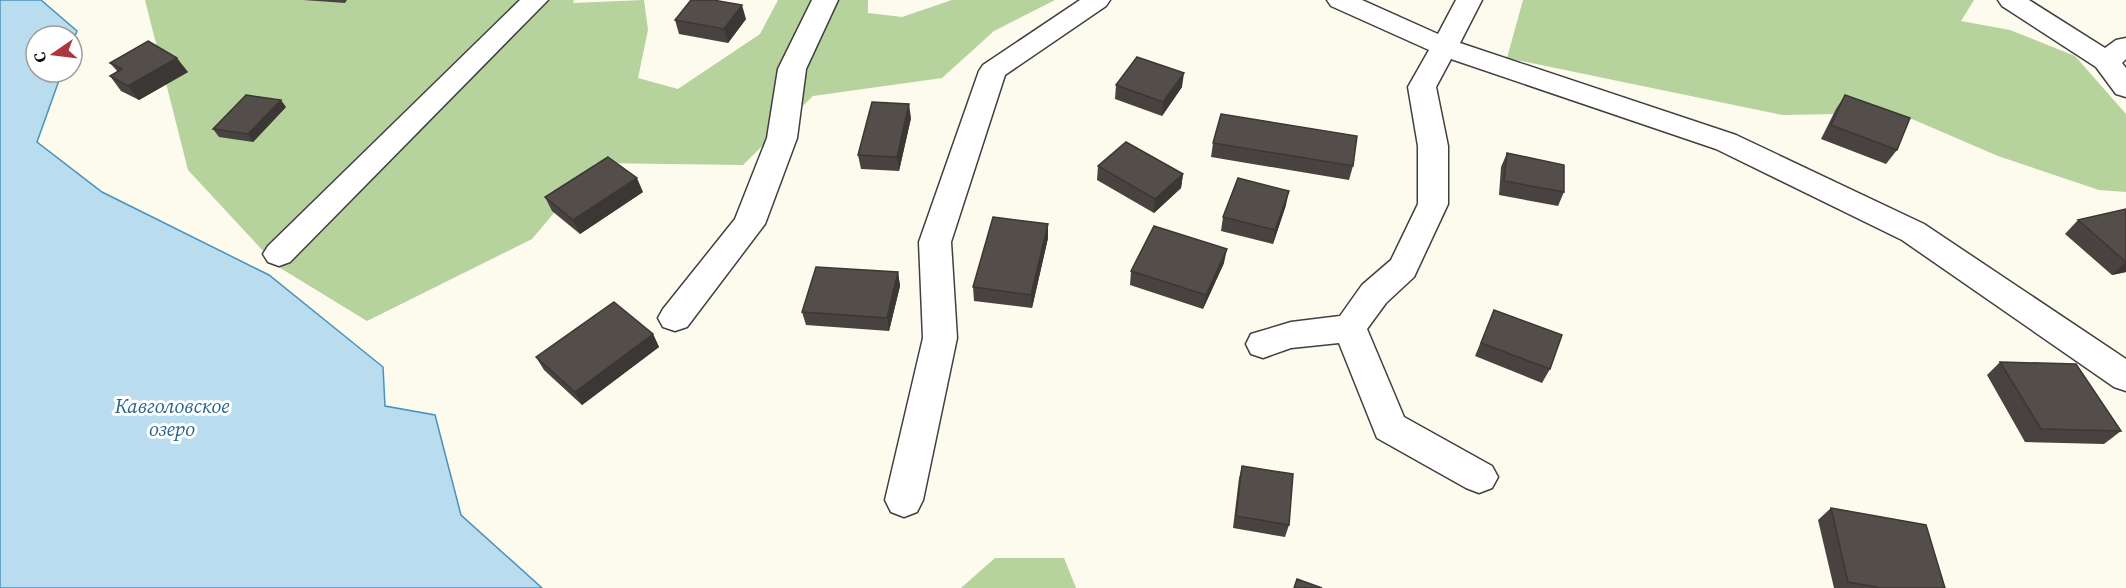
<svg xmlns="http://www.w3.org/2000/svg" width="2126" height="588" viewBox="0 0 2126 588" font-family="'Source Serif 4',serif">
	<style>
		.forest { fill: #b6d29d }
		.water { fill: #b9dcef; stroke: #4892bd; stroke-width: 1.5 }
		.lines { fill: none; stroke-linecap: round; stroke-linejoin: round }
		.minor-casing { stroke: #404040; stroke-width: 3 }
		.minor { fill: #fff; fill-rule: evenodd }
		.wall { fill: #484340 }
		.shaded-wall { fill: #3b3734 }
		.building { fill: #544e4a; stroke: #3b3734; stroke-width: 1.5 }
		.labels { text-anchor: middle; stroke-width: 6; stroke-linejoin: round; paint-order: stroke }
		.water-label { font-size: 20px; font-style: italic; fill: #25648f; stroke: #fff }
	</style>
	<rect width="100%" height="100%" fill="#fdfaee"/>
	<path class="forest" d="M145 0H574L573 3 644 0 648 30 638 78 678 89 760 34 778 0H868V13L902 17 952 0H1055L994 31 942 78 813 96 743 165 596 163 532 239 367 321 277 266 188 170Z
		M1523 0H1974L1961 21 2010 30 2075 56 2126 114V192L2099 190 1998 156 1898 113 1783 115 1507 58Z
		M995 558H1064L1076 588H961Z"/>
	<path class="water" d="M0 0H41L77 31 72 44V36H36V72H62L37 142 102 192 269 275 383 367 385 406 435 415 461 515 542 588H0Z"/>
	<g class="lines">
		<defs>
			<path id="minor" d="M520 0H548L290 262 279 266 268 262 263 254 268 246Z
				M812 0H838L806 69 797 138 765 224 687 327 675 331 663 327 658 318 663 309 735 219 767 138 778 69Z
				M1080 0H1110L1106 6 1005 75 951 242 957 338 923 500 917 512 904 517 891 512 885 500 923 338 919 242 979 71 983 65Z
				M1327 0H1362L1438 34 1456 0H1482L1460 43 1736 135 1924 224 2126 359V391L2114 387 1902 240 1716 149 1451 59 1436 87 1448 146V204L1414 277 1386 303 1367 329 1404 417 1492 466 1498 477 1492 488 1479 493 1466 488 1377 438 1339 343 1291 348 1263 358 1251 354 1246 344 1251 334 1291 322 1340 316 1362 285 1391 260 1418 204V146L1408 87 1429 50 1331 6Z
				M1998 0H2029L2105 48 2116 40 2126 38V59L2122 63 2126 68V97L2116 94 2096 67 2002 6Z"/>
		</defs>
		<use href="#minor" class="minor-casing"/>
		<use href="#minor" class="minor"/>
	</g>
	<path class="wall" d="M303 0H347L345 3Z
		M746 19 728 43 679 34 675 20Z
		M110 63 188 72 139 100 121 91 110 76 118 72Z
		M1116 85 1182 87 1162 116 1115 99Z
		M1845 95 1897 150 1886 164 1821 139 1836 109Z
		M286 107 253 142 219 137 213 129Z
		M911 118 899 171 861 169 858 155Z
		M1213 143 1353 166 1349 180 1211 157Z
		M1507 153 1564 192 1558 206 1499 195 1501 167Z
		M1098 166 1183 174 1181 188 1154 213 1097 180Z
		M643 192 580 234 552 211 545 197Z
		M1286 205 1273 244 1221 231 1223 217Z
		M2126 209V272L2112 275 2065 234 2078 220Z
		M1048 224V238L1032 308 974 301 973 287Z
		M1224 263 1203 309 1130 285 1131 271Z
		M898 272 900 286 889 331 806 325 802 312Z
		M1494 310 1550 369 1542 383 1475 356Z
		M653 334 659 347 582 405 544 370 536 357Z
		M2000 362 2121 431 2104 444 2025 442 1987 375Z
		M1242 466 1289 525 1285 537 1233 528 1239 478Z
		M1831 508 1945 588H1834L1818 520Z"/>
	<path class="shaded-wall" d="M742 5 746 19 728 43 724 29Z
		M177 58 188 72 139 100 128 86Z
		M1184 73 1182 87 1162 116 1163 102Z
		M281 100 286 107 253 142 248 134Z
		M909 104 911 118 899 171 897 157Z
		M1183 174 1181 188 1154 213 1155 199Z
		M637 178 643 192 580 234 573 220Z
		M1289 191 1286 205 1273 244 1275 230Z
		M1048 224V238L1032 308 1031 295Z
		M1227 249 1224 263 1203 309 1206 295Z
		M2126 262V272L2112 275Z
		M898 272 900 286 889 331 887 318Z
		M653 334 659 347 582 405 575 392Z"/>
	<path class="building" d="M691 0H713L742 5 724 29 675 20Z
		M148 41 177 58 128 86 110 76 122 69 110 63Z
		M1137 57 1184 73 1163 102 1116 85Z
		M246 95 281 100 248 134 213 129Z
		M1845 95 1910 118 1897 150 1831 125Z
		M872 102 909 104 897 157 858 155Z
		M1221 114 1357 136 1353 166 1213 143Z
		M1126 142 1183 174 1155 199 1098 166Z
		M1507 153 1564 165V192L1504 181Z
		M608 157 637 178 573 220 545 197Z
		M1238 178 1289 191 1275 230 1223 217Z
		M2126 209V262L2078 220Z
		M993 217 1048 224 1031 295 973 287Z
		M1154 226 1227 249 1206 295 1131 271Z
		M816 267 898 272 887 318 802 312Z
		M614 302 653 334 575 392 536 357Z
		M1494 310 1562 335 1550 369 1481 343Z
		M2000 362 2076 364 2121 431 2041 429Z
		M1242 466 1293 474 1289 525 1236 516Z
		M1831 508 1926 525 1945 588H1881L1848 582Z
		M1297 579 1322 588H1294Z"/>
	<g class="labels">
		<g class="water-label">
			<text x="172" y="413">Кавголовское<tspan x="172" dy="23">озеро</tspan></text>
		</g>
	</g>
	<g transform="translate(54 54) rotate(256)"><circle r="28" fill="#ffffff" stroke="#9e9e9e" stroke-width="1.5"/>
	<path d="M0-4.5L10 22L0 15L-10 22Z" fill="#ac353e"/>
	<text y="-9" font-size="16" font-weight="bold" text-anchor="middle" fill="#0d0d0d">С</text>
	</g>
</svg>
